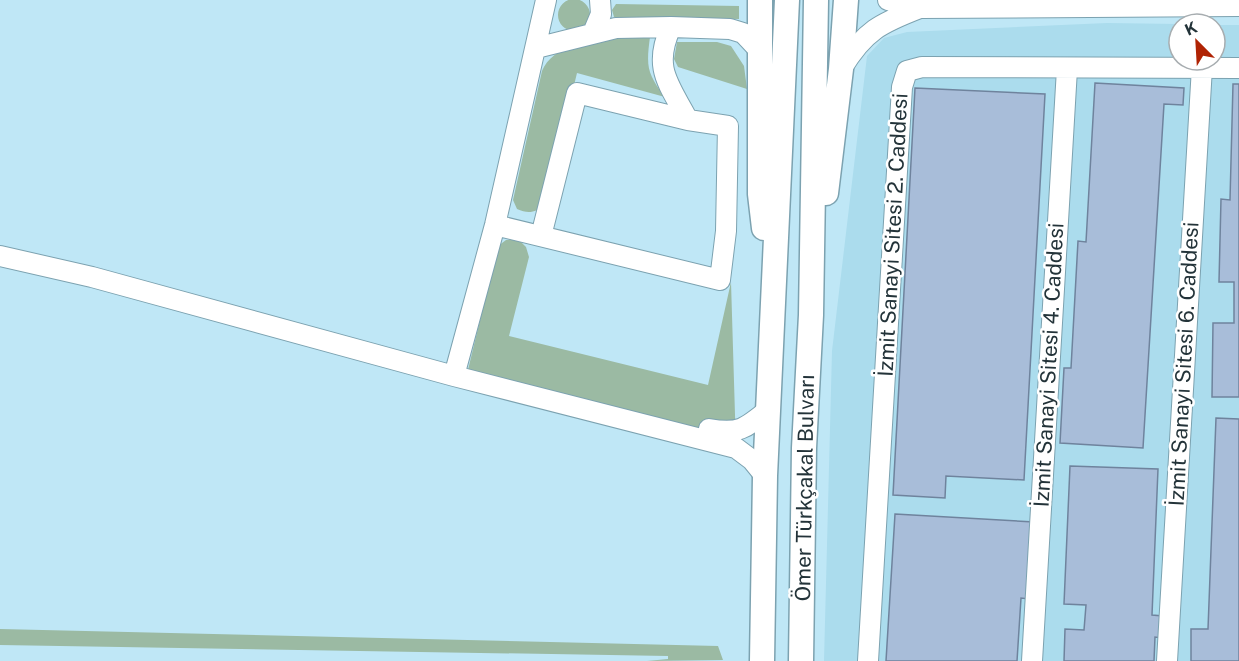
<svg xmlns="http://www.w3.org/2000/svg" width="1239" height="661" viewBox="0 0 1239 661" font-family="'Public Sans',sans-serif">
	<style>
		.built { fill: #abdced }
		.green { fill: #9bbaa3 }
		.building { fill: #a8bdd9; stroke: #6f839d; stroke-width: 1.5 }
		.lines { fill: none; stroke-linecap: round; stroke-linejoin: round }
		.minor-casing { stroke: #7ca2b0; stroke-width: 22 }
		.major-casing { stroke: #7ca2b0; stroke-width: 27 }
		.minor { stroke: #fff; stroke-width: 20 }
		.major { stroke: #fff; stroke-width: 24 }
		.labels { text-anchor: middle; stroke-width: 5; stroke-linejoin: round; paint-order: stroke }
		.street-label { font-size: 21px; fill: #233339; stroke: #fff }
	</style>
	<rect width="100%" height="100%" fill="#bfe7f6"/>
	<path class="built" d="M1107 23 1179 24V60H1215V25H1239V661H824L832 351 867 56 884 38 907 32Z"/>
	<path class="green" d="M558 15a16 16 0 1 1 32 0a16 16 0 1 1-32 0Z
		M616 4 739 6V19L614 17 612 10Z
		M612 36 650 37C646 67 647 73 665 97L577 73 545 205C535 213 528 214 517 209L513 200 542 71C553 45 587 42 612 36Z
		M677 42H717L731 46 744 66 747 89 678 67 674 59Z
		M518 239 526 247 529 257 509 336 708 385 731 282 736 448 466 378 498 246 506 240Z
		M0 629 718 646 723 660 647 661 668 659V656L0 645Z"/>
	<path class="building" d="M1095 83 1184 88 1183 105 1164 104 1143 448 1060 443 1064 368H1071L1078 241 1086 242Z
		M1233 84H1239V397H1212L1213 323H1234V282H1219L1221 199 1230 200Z
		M915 88 1045 94 1024 480 946 476 945 498 893 495Z
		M1216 418 1239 419V661H1191V629H1208Z
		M1070 466 1158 469 1152 615 1163 616 1162 638 1155 637 1154 661H1064L1065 629 1084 630 1086 605 1064 604Z
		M895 514 1034 522 1029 599 1021 598 1017 661H886Z"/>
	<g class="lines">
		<defs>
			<path id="minor" d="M888 0 920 8 1239 6
				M593 33 601 14 600 0
				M536 48 616 28 671 27 730 29 743 33 759 50
				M842 68C864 31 881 23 920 8
				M495 225 720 280 726 231 728 126 688 120C669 84 652 68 671 27
				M541 236 577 93 688 120
				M0 256 92 277 454 376 736 448 752 460 765 476
				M454 376 495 225 546 0
				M709 429C739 434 745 429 768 410
				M868 661 902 87 907 71 922 67 1239 68
				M1032 661 1067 69
				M1167 661 1202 67"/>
			<path id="major" d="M760 0V194L764 228
				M826 193 841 69 846 0
				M762 661 765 476 787 0
				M801 661 804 448 811 315 816 0"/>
		</defs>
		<use href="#minor" class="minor-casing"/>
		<use href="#major" class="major-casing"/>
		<use href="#minor" class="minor"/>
		<use href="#major" class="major"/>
	</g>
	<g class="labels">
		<g class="street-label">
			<text transform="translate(893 235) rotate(-87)" y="7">İzmit Sanayi Sitesi 2. Caddesi</text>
			<text transform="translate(1184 364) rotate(-87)" y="7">İzmit Sanayi Sitesi 6. Caddesi</text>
			<text transform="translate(1049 365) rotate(-87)" y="7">İzmit Sanayi Sitesi 4. Caddesi</text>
			<text transform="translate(805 488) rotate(-89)" y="7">Ömer Türkçakal Bulvarı</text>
		</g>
	</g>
	<g transform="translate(1197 42) rotate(336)"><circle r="28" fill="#ffffff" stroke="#a7adb0" stroke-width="1.5"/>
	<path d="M0-4.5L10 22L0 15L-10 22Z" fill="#b02304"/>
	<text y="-9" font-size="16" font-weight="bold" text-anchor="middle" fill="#233339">K</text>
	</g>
</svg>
